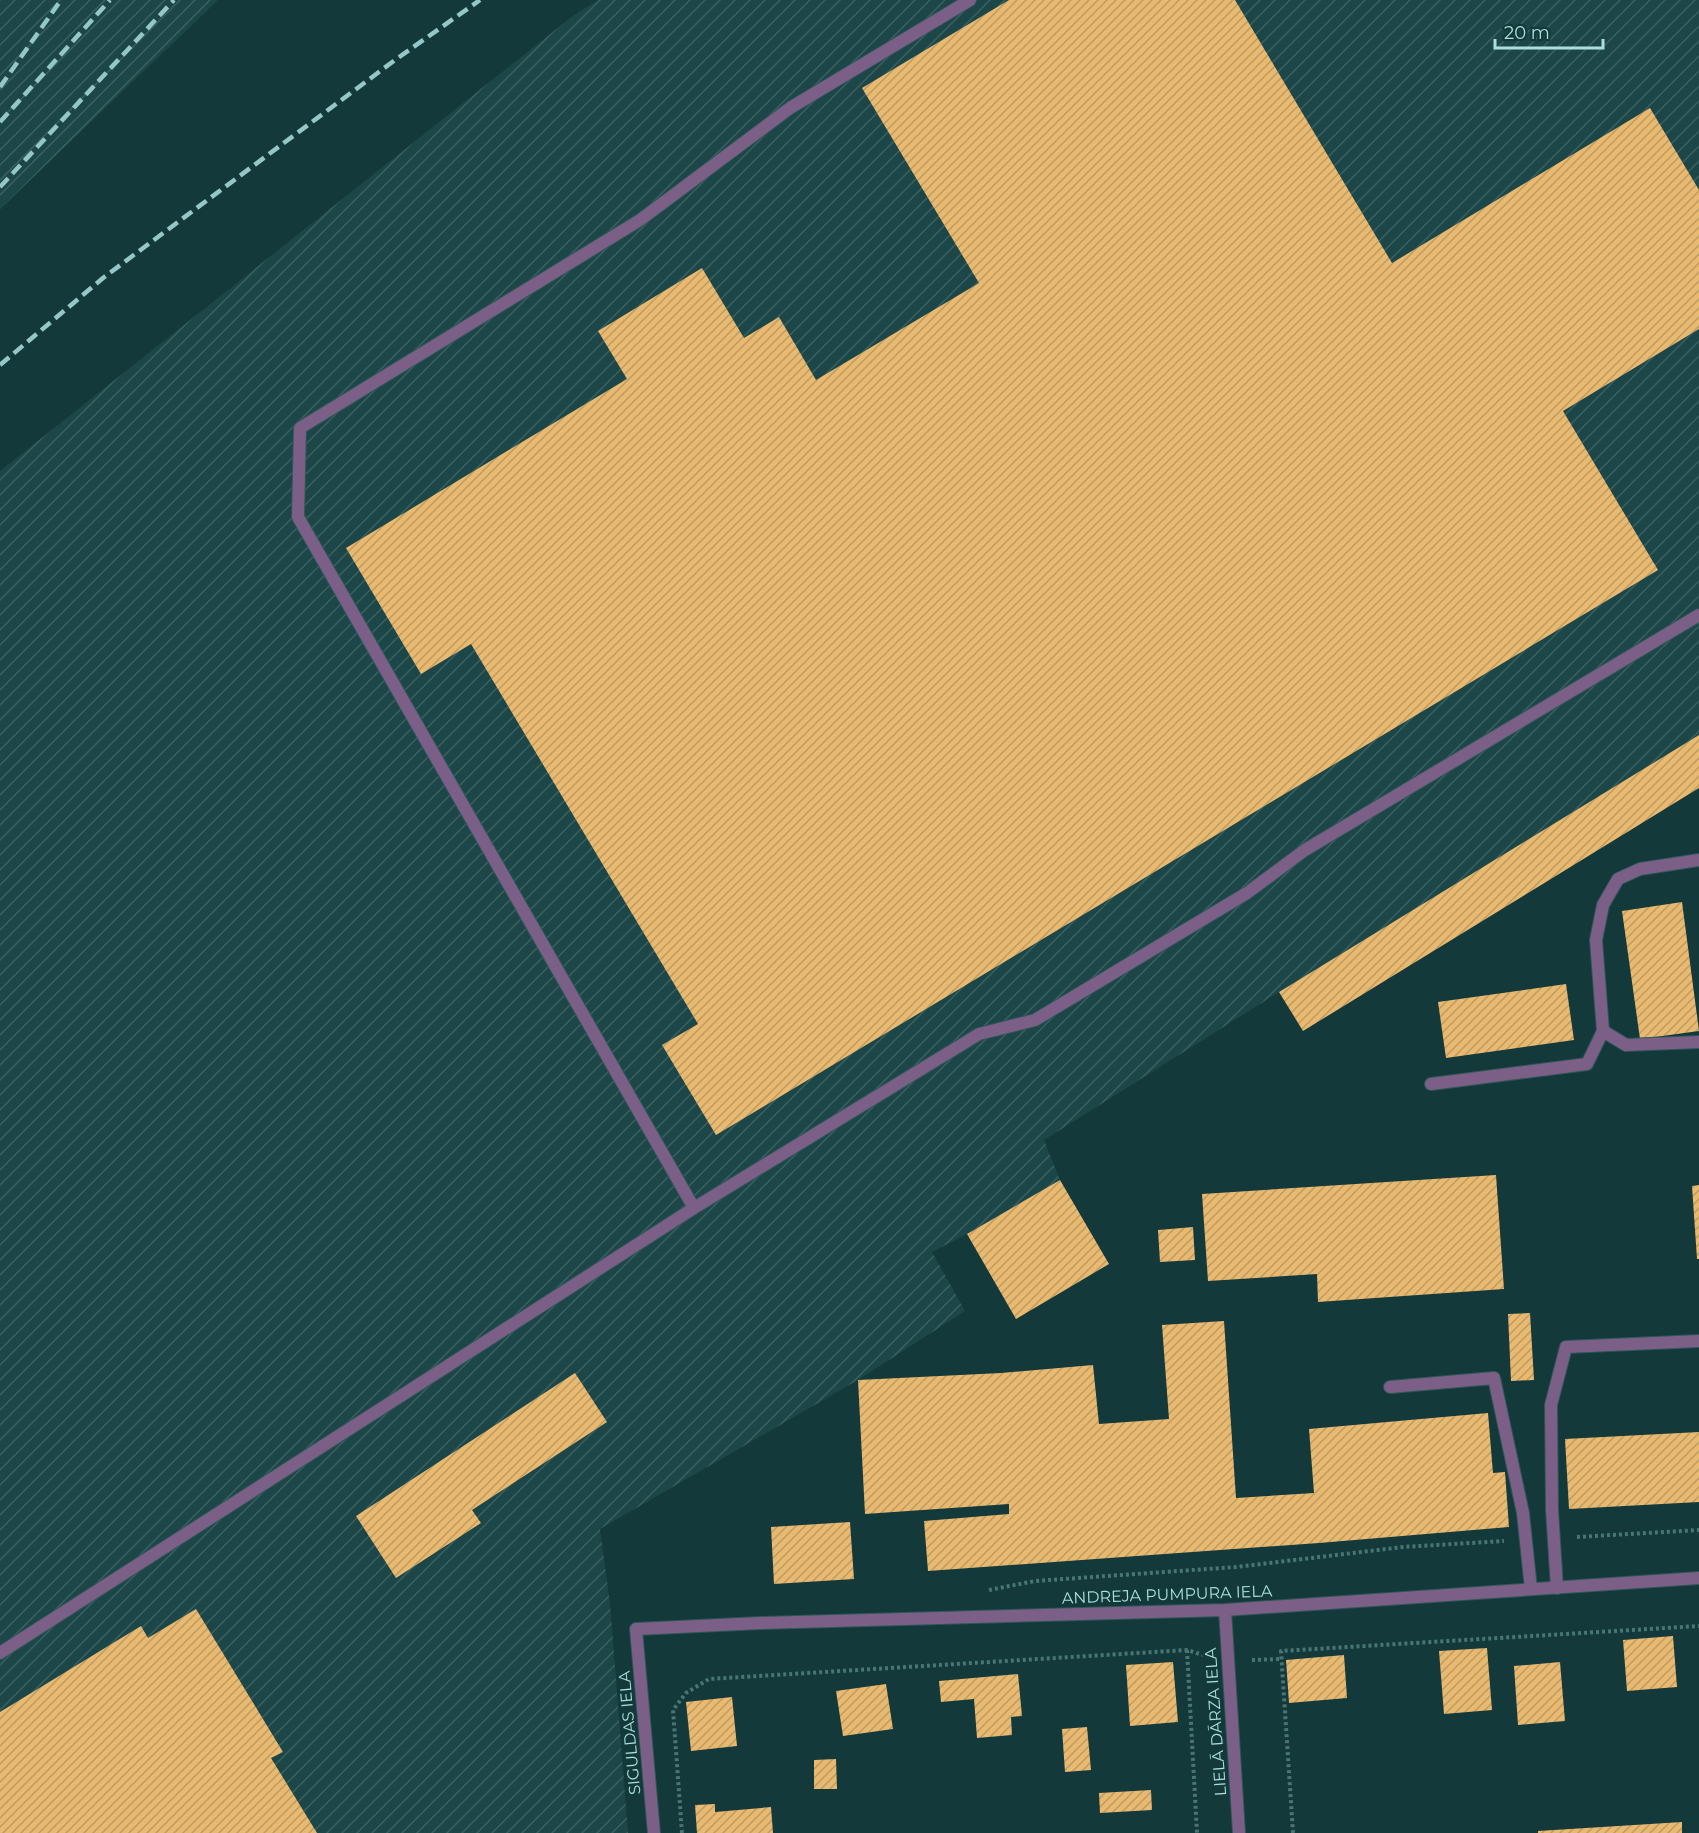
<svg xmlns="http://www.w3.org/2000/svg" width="1699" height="1833" viewBox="0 0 1699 1833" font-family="Montserrat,sans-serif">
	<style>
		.industrial { fill: url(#industrial-furrows) }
		.building { fill: url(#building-hatch) }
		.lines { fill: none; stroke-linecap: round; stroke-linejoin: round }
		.lane-casing { stroke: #2e5758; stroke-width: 14 }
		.street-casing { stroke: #2e5758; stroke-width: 14 }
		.path { stroke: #4a7575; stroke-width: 4; stroke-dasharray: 3 3; stroke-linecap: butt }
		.lane { stroke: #7c5f86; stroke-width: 12 }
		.street { stroke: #7c5f86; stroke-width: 12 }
		.rail { stroke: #95c7c8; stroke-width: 4.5; stroke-dasharray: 12 6; stroke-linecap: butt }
		.labels { text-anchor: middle; stroke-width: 6; stroke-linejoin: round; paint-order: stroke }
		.street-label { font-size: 16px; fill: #abdfdf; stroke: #13393a }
	</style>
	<defs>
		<pattern id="industrial-furrows" width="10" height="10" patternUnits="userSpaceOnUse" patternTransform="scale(1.5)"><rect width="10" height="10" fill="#1c4647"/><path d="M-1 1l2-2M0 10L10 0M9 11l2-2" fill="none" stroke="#3a6061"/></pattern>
		<pattern id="building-hatch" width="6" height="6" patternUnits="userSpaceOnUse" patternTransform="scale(1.5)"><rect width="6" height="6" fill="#e9b970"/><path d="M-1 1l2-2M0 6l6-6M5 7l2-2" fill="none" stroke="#bc9c65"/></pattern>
	</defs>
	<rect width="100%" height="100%" fill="#13393a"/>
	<path class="industrial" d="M0 0H218L0 209Z
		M598 0H1699V735L1279 992 1044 1140 1060 1180 967 1234 932 1252 965 1311 858 1380 600 1529 610 1603 628 1833H0V471L574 15Z"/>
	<path class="building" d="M1009 0H1235L1392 263 1650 108 1699 190V329L1563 411 1658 570 716 1135 662 1045 698 1024 471 644 421 674 346 548 627 379 598 331 702 268 744 338 779 317 816 380 979 283 862 88Z
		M1699 735V788L1303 1031 1279 992Z
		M1682 902 1699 1031 1640 1039 1622 911Z
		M1566 984 1574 1040 1446 1058 1438 1002Z
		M1496 1175 1504 1289 1318 1302 1317 1274 1208 1281 1202 1194Z
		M1060 1180 1109 1264 1016 1319 967 1234Z
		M1699 1185V1259H1697L1692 1186Z
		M1193 1227 1195 1260 1160 1262 1158 1230Z
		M1530 1313 1534 1380 1511 1381 1508 1314Z
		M1224 1321 1236 1498 1314 1493 1309 1429 1488 1413 1493 1473 1505 1472 1509 1527 1319 1543 928 1571 924 1521 1009 1514V1504L865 1514 858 1380 1001 1373 1093 1365 1099 1424 1169 1419 1162 1325Z
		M575 1373 607 1422 472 1510 481 1523 396 1578 356 1516Z
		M1699 1432V1502L1569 1509 1565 1439Z
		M850 1522 854 1579 774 1584 771 1527Z
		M196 1609 283 1752 271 1758 317 1833H0V1712L141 1626 148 1638Z
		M1673 1636 1677 1687 1627 1691 1623 1640Z
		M1487 1648 1492 1710 1444 1714 1439 1651Z
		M1344 1655 1347 1698 1289 1703 1286 1660Z
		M1173 1662 1178 1722 1130 1726 1126 1665Z
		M1560 1662 1565 1721 1518 1725 1514 1666Z
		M1018 1674 1022 1716 1011 1717 1012 1735 977 1738 974 1699 941 1702 939 1681Z
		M886 1684 893 1729 843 1736 836 1691Z
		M732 1697 737 1746 691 1751 686 1702Z
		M1087 1727 1091 1770 1065 1772 1062 1729Z
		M836 1759 837 1789H814V1760Z
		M1151 1790 1152 1810 1100 1813 1099 1793Z
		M715 1804V1812L771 1807 773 1833H697L695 1805Z
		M1682 1822V1833H1538V1831Z"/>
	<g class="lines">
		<defs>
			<path id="lane" d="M1699 860 1640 869 1618 879 1603 905 1596 940 1603 1031 1626 1045 1699 1042
				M1431 1084 1587 1064 1603 1031
				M694 1208 298 517 300 428 640 220 790 108 970 0
				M1390 1387 1494 1378 1523 1513 1531 1589
				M1557 1588 1552 1510 1551 1405 1566 1347 1699 1341
				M0 1653 694 1208 979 1034 1035 1020 1247 893 1305 850 1699 615"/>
			<path id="street" d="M1225 1610 1239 1833
				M654 1833 636 1629 760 1623 1225 1610 1699 1578"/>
		</defs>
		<use href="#lane" class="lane-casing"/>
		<use href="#street" class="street-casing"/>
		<path class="path" d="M1577 1537 1699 1530
			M989 1590 1035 1581 1236 1567 1403 1547 1504 1541
			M1187 1650 1197 1833
			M1252 1660 1281 1659
			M682 1833 673 1710 686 1693 709 1679 1187 1650 1203 1655
			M1293 1833 1281 1651 1699 1626"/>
		<use href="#lane" class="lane"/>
		<use href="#street" class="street"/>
		<path class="rail" d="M0 87 61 0
			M0 122 110 0
			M0 187 174 0
			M0 365 103 278 395 60 480 0"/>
	</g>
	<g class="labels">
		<g class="street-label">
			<text transform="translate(1167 1594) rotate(-2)" y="6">ANDREJA PUMPURA IELA</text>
			<text transform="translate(1215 1722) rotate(-94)" y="6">LIELĀ DĀRZA IELA</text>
			<text transform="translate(629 1733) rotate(-95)" y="6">SIGULDAS IELA</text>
		</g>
	</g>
	<path d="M1495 39v9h108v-9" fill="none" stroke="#abdfdf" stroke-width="3"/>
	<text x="1504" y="39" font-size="18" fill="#abdfdf" stroke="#13393a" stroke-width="4.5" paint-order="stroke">20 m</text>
</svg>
